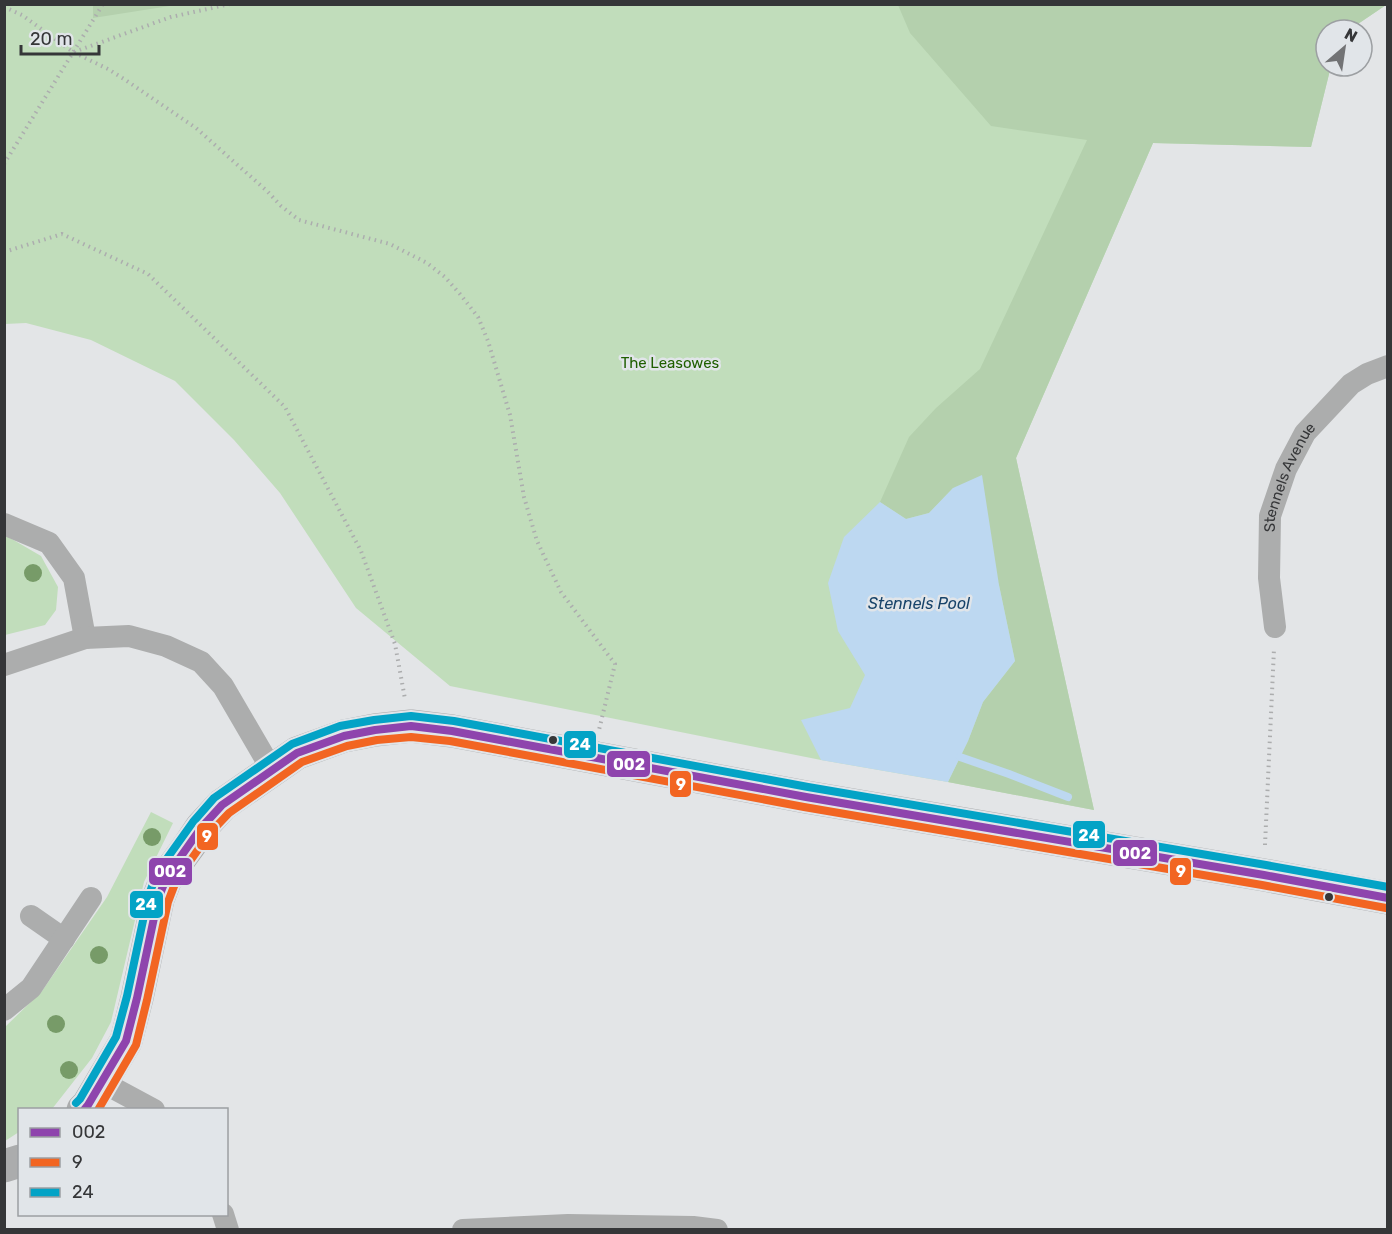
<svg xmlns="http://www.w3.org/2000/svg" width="1392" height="1234" viewBox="0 0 1392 1234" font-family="Rubik,sans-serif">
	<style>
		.green { fill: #c1ddbb }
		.forest { fill: #b4d0ad }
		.water { fill: #bdd8f1 }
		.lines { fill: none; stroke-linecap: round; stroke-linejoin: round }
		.stream { stroke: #bdd8f1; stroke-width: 8 }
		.path { stroke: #acadae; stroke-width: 4; stroke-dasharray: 1.5 4.5; stroke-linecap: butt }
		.street { stroke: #acadad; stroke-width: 22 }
		.secondary { stroke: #abacad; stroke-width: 33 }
		.bus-1-casing { stroke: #e1e5e9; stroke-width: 12 }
		.bus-2-casing { stroke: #e1e5e9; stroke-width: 12 }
		.bus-3-casing { stroke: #e1e5e9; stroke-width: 12 }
		.bus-1 { stroke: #8e44ad; stroke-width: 8 }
		.bus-2 { stroke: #f26522; stroke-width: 8 }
		.bus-3 { stroke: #03a3c6; stroke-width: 8 }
		.tree { fill: #779b68 }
		.bus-dot { fill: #353638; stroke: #e1e5e9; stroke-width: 2 }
		.labels { text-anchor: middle; stroke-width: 5; stroke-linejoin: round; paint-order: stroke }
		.park-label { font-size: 15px; fill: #1f5f00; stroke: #e1e5e9 }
		.street-label { font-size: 15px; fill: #353638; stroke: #e1e5e9 }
		.water-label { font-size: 16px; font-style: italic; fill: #174369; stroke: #e1e5e9 }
		.line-badge { stroke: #e1e5e9; stroke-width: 2 }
		.badge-label { font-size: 16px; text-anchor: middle; font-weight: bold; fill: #fff }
	</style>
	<rect width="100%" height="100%" fill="#e3e5e7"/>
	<path class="green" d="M5 5H1386L1349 30H1326V66H1331L1311 147 1153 143 1016 458 1094 810 948 782 821 760 450 686 356 608 280 493 234 440 175 381 91 340 26 323 5 324Z
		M5 535 41 556 58 587 56 610 45 625 5 635Z
		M151 812 173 823 144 882 111 1022 92 1058 52 1109 20 1110 19 1132 5 1141V1027L42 991 107 897Z"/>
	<path class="forest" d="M93 5V4L176 5 93 18Z
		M898 5H1386L1349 30H1326V66H1331L1311 147 1153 143 1016 458 1094 810 948 782 968 741 983 702 1015 661 999 585 953 488 929 513 906 519 880 502 909 437 936 408 980 369 1087 140 991 126 910 33Z"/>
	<path class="water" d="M982 475 999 585 1015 661 983 702 968 741 948 782 821 760 801 720 850 708 865 675 838 631 828 583 844 537 880 502 906 519 929 513 953 488Z"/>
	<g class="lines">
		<path class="stream" d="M960 757 1009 774 1068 797"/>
		<path class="path" d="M4 7 22 15 73 52 108 69 124 79 196 128 268 192 281 206 299 220 390 244 427 263 445 277 460 294 478 317 488 341 510 415 524 497 537 541 561 592 615 664 599 730
			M74 52 171 17 230 4
			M4 164 103 4
			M4 252 62 234 148 274 285 407 361 551 395 644 405 699
			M1265 845 1274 649"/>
		<g class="street">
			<path d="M4 524 49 543 74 578 85 638"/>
			<path id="s1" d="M1275 627 1269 578 1270 516 1286 469 1305 433 1351 384 1367 374 1388 366"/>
			<path d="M4 665 85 638 129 636 166 646 201 662 223 686 272 770"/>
			<path d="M31 916 64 939"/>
			<path d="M4 1010 31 988 91 898"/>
			<path d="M102 1082 154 1110"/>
			<path d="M223 1214 228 1230"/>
			<path d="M463 1230 568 1225 693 1227 717 1230"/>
		</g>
		<path class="secondary" d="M83 1110 88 1105 126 1041 137 998 158 899 167 876 189 846 201 828 222 805 297 753 344 736 375 730 411 726 452 731 806 797 1264 875 1388 898
			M4 1166 20 1161"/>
		<defs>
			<path id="bus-1" d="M84 1110 88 1105 126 1041 137 998 158 899 167 876 201 828 222 805 297 753 344 736 375 730 411 726 452 731 806 797 1264 875 1388 898"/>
			<path id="bus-2" d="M98 1110 136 1045 147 1000 168 902 176 881 209 834 229 813 302 762 347 746 377 740 411 737 450 741 804 807 1262 885 1386 908"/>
			<path id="bus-3" d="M76 1103 80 1099 116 1037 127 996 148 897 158 871 193 822 214 798 292 744 340 726 374 720 411 716 454 721 808 787 1266 865 1388 887"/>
		</defs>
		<use href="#bus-1" class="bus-1-casing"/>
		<use href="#bus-2" class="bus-2-casing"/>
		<use href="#bus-3" class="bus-3-casing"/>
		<use href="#bus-1" class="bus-1"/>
		<use href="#bus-2" class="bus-2"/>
		<use href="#bus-3" class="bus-3"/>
	</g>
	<g class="tree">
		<circle cx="33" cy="573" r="9"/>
		<circle cx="152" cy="837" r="9"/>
		<circle cx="99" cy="955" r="9"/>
		<circle cx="56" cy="1024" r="9"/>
		<circle cx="69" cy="1070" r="9"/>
	</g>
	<g class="bus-dot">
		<circle cx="553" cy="740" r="5"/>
		<circle cx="1329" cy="897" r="5"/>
	</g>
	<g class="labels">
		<g class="park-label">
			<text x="670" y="368">The Leasowes</text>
		</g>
		<g class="street-label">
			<text dy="5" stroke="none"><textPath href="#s1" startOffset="154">Stennels Avenue</textPath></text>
		</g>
		<g class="water-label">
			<text x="919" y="609">Stennels Pool</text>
		</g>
	</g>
	<g class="line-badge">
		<rect x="563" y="730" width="34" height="29" rx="6" fill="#03a3c6"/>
		<rect x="606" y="750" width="45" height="28" rx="6" fill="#8e44ad"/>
		<rect x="669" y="770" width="23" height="28" rx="6" fill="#f26522"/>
		<rect x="1072" y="820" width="34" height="29" rx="6" fill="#03a3c6"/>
		<rect x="196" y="822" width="23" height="29" rx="6" fill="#f26522"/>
		<rect x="1112" y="839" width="46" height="28" rx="6" fill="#8e44ad"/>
		<rect x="1169" y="857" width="23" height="29" rx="6" fill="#f26522"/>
		<rect x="148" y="857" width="45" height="29" rx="6" fill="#8e44ad"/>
		<rect x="129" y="890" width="35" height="29" rx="6" fill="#03a3c6"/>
	</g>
	<g class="badge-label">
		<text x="580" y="750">24</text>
		<text x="629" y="770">002</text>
		<text x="681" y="790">9</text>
		<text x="1089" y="841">24</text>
		<text x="207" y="842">9</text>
		<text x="1135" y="859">002</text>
		<text x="1181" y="877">9</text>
		<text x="170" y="877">002</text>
		<text x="146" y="910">24</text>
	</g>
	<rect width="1392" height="1234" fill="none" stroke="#353638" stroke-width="12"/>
	<rect x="18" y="1108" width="210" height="108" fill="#e1e5e9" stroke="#9c9fa2" stroke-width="1.5"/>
	<rect x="30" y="1128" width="30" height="9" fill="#8e44ad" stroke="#9c9fa2" stroke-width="1.5"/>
	<text x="72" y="1138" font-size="18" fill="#353638">002</text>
	<rect x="30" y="1158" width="30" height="9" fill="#f26522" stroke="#9c9fa2" stroke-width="1.5"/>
	<text x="72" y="1168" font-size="18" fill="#353638">9</text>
	<rect x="30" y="1188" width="30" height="9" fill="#03a3c6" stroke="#9c9fa2" stroke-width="1.5"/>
	<text x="72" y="1198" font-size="18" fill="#353638">24</text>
	<g transform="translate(1344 48) rotate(29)"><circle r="28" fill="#e1e5e9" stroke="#9c9fa2" stroke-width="1.5"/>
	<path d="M0-4.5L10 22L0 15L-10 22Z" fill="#727375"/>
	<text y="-9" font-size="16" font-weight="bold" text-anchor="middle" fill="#353638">N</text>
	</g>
	<path d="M21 45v9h78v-9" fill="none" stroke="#353638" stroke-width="3"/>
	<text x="30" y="45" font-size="18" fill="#353638" stroke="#e1e5e9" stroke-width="4.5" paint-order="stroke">20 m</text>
</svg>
